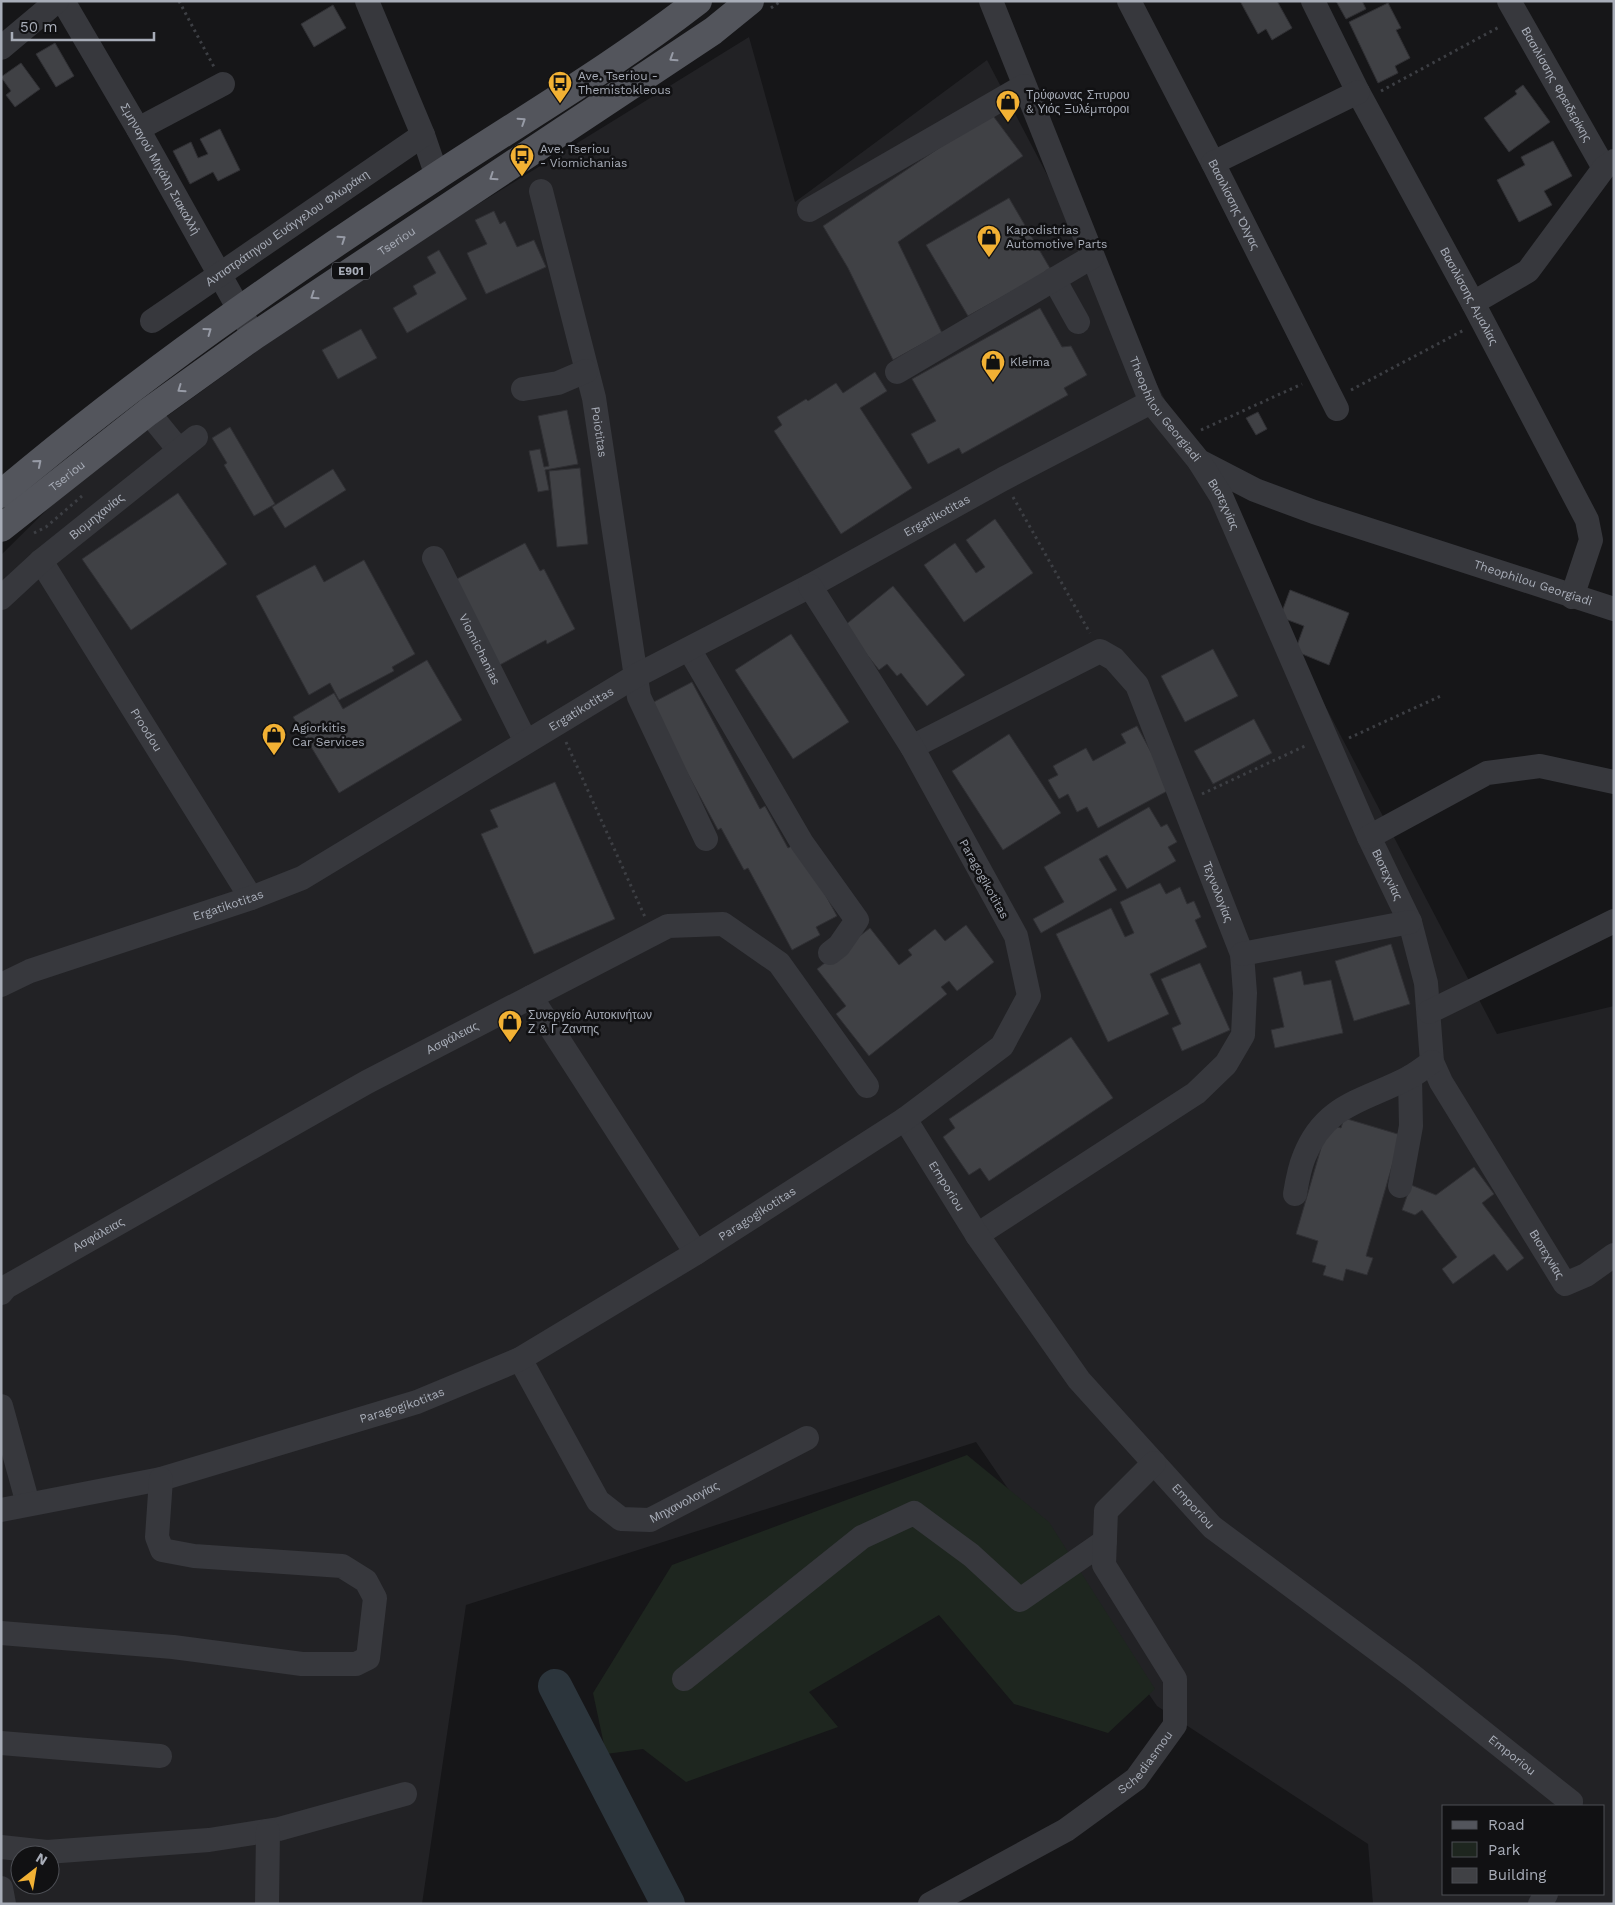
<svg xmlns="http://www.w3.org/2000/svg" width="1615" height="1905" viewBox="0 0 1615 1905" font-family="'Work Sans',sans-serif">
	<style>
		.built { fill: #222225; fill-rule: evenodd }
		.green { fill: #1e261f }
		.lines { fill: none; stroke-linecap: round; stroke-linejoin: round }
		.river { stroke: #2c353c; stroke-width: 34 }
		.building { fill: #404145; stroke: #303034 }
		.path { stroke: #3d3f44; stroke-width: 3; stroke-dasharray: 2.5 4; stroke-linecap: butt }
		.minor { stroke: #37383d; stroke-width: 24 }
		.major { stroke: #53555c; stroke-width: 28 }
		.oneway { stroke: #979ba6 }
		.labels { text-anchor: middle; stroke-width: 5; stroke-linejoin: round; paint-order: stroke }
		.shield { fill: #111113; stroke: #7b7e86; stroke-width: 1 }
		.shield-label { font-size: 11px; font-weight: bold; fill: #a8adb8 }
		.poi-label { font-size: 12px; fill: #a8adb8; stroke: #111113; text-anchor: start }
		.street-label { font-size: 12px; fill: #a8adb8; stroke: #111113 }
	</style>
	<rect width="100%" height="100%" fill="#161618"/>
	<path class="built" d="M749 37 795 202 987 60 1497 1034 1614 1006V1904H1373L1368 1844 1157 1706 976 1442 466 1605 422 1904H1V555L73 484 357 279ZM1444 1806H1604V1894H1444ZM20 1855H50V1885H20Z"/>
	<path class="green" d="M967 1455 1049 1522 1155 1689 1108 1733 1014 1704 939 1615 809 1692 838 1727 686 1782 643 1749 606 1754 593 1693 672 1565Z"/>
	<g class="lines">
		<path class="river" d="M555 1686 668 1904"/>
	</g>
	<path class="building" d="M1240 1H1277L1292 28 1272 40 1266 29 1258 34Z
		M1336 1H1362L1366 9 1346 19Z
		M1388 3 1401 28 1396 30 1410 58 1395 66 1398 73 1378 83 1349 22Z
		M333 5 346 28 314 47 301 24Z
		M55 43 74 76 56 87 36 54Z
		M21 63 40 89 15 107 6 95 11 91 1 77Z
		M1523 85 1550 122 1509 152 1484 118 1517 94 1515 91Z
		M991 113 1023 156 898 242 942 333 893 360 848 268 823 226Z
		M220 129 240 170 218 181 213 172 190 184 173 151 191 142 198 158 208 154 200 139Z
		M1553 141 1572 176 1544 191 1552 205 1519 222 1497 180 1525 165 1521 157Z
		M1009 198 1051 270 968 316 926 245Z
		M494 211 500 224 505 221 517 247 534 240 546 267 486 294 467 253 487 244 475 220Z
		M439 250 467 299 407 333 393 308 417 294 413 286 436 273 427 257Z
		M1040 308 1062 347 1071 346 1087 375 1064 388 1068 395 962 454 959 448 928 464 911 434 936 421 912 379Z
		M361 329 377 358 338 379 322 350Z
		M875 372 887 391 860 408 912 488 841 534 774 431 782 425 777 417 806 399 808 401 836 383 843 393Z
		M567 410 578 464 545 470 549 490 538 492 529 451 540 449 544 467 549 466 538 416Z
		M1258 412 1267 429 1256 435 1246 418Z
		M230 427 275 504 254 516 224 465 227 463 212 438Z
		M580 468 588 544 557 547 549 471Z
		M333 469 346 490 285 528 272 507Z
		M178 493 227 564 131 630 82 559Z
		M995 519 1033 573 964 622 924 565 955 543 976 573 985 567 966 540Z
		M525 543 540 571 544 569 575 629 547 644 546 640 496 667 451 582Z
		M364 560 415 654 392 667 394 671 339 700 330 683 309 695 256 596 315 565 324 582Z
		M893 586 965 675 927 706 901 673 897 676 887 664 879 670 844 626Z
		M1290 590 1349 613 1329 665 1295 651 1304 626 1280 617Z
		M791 634 849 722 793 759 735 670Z
		M1213 649 1238 696 1185 722 1161 676Z
		M427 660 462 720 339 793 293 717 334 693 343 709Z
		M692 682 760 809 765 806 788 848 797 843 837 916 816 927 820 935 792 950 748 868 744 870 721 828 718 830 650 704Z
		M1254 719 1272 753 1213 784 1194 751Z
		M1137 726 1171 789 1098 828 1087 807 1077 812 1068 794 1059 799 1048 780 1058 775 1053 766 1086 748 1093 761 1126 743 1121 734Z
		M1009 734 1061 813 1003 850 952 771Z
		M555 782 615 919 534 954 481 834 498 827 490 810Z
		M1149 807 1161 827 1167 824 1177 842 1168 847 1176 861 1127 889 1107 855 1099 859 1117 890 1041 933 1033 919 1064 902 1044 867Z
		M1160 883 1166 894 1180 887 1187 904 1194 901 1201 917 1195 920 1207 947 1150 974 1169 1014 1108 1042 1056 934 1111 908 1125 937 1134 933 1120 902Z
		M966 925 994 962 957 991 949 981 941 987 947 994 869 1056 836 1014 846 1006 817 969 870 928 899 965 912 955 908 950 935 929 945 941Z
		M1391 944 1410 1004 1354 1021 1335 961Z
		M1200 963 1230 1030 1182 1051 1172 1028 1181 1024 1161 979Z
		M1301 971 1304 985 1331 980 1343 1033 1275 1048 1271 1030 1284 1027 1273 978Z
		M1071 1037 1113 1098 989 1181 980 1168 969 1175 943 1137 955 1128 949 1119Z
		M1344 1118 1401 1135 1366 1256 1373 1258 1367 1275 1346 1269 1343 1281 1323 1275 1326 1266 1312 1262 1318 1241 1296 1234 1328 1124 1341 1128Z
		M1474 1167 1494 1194 1482 1203 1524 1258 1507 1271 1494 1254 1453 1284 1442 1269 1457 1257 1422 1210 1415 1215 1402 1210 1411 1185 1436 1195Z"/>
	<g class="lines">
		<path class="path" d="M179 1 214 67
			M771 8 781 1
			M1381 91 1501 26
			M1351 390 1464 330
			M1201 430 1302 384
			M1013 497 1090 633
			M34 533 46 527 82 496
			M1349 738 1443 695
			M566 742 645 917
			M1202 794 1307 745"/>
		<g class="minor">
			<path id="s1" d="M63 1 138 129 254 336"/>
			<path id="s2" d="M991 1 1151 402 1199 461 1255 490 1314 512 1614 609"/>
			<path id="s3" d="M1129 1 1213 163 1337 409"/>
			<path id="s4" d="M1313 1 1358 92 1473 303 1587 520 1591 540 1572 597"/>
			<path id="s5" d="M1509 1 1604 168"/>
			<path d="M1 48 57 1"/>
			<path d="M138 129 223 84"/>
			<path d="M423 135 437 176"/>
			<path d="M1213 163 1358 92"/>
			<path id="s6" d="M541 191 594 398 639 697 706 839"/>
			<path d="M809 210 1024 86"/>
			<path d="M1054 279 1078 322"/>
			<path d="M1473 303 1528 271 1604 168 1614 161"/>
			<path id="s7" d="M152 321 423 135 367 1"/>
			<path d="M897 372 1092 257"/>
			<path d="M523 389 558 383 586 371"/>
			<path d="M148 412 179 450"/>
			<path id="s8" d="M1199 461 1221 496 1369 837 1410 922 1426 983 1432 1062 1441 1082 1565 1284 1586 1275 1614 1255"/>
			<path id="s9" d="M434 558 526 742"/>
			<path id="s10" d="M41 561 251 898"/>
			<path id="s11" d="M1 598 41 561 196 437"/>
			<path d="M689 649 802 843 857 920 839 946 830 953"/>
			<path id="s12" d="M912 747 1100 651 1114 659 1137 685 1242 954 1245 993 1243 1035 1226 1064 1196 1093 977 1235"/>
			<path d="M1369 837 1487 773 1540 766 1614 782"/>
			<path d="M1242 954 1410 922"/>
			<path id="s13" d="M1 985 30 971 251 898 302 878 634 677 810 586 1003 479 1151 402"/>
			<path d="M531 997 696 1253"/>
			<path d="M1429 1012 1614 921"/>
			<path id="s14" d="M905 1119 977 1235 1079 1380 1212 1527 1410 1674 1571 1802 1570 1806"/>
			<path d="M1400 1186 1411 1126 1410 1077"/>
			<path d="M1295 1194C1297 1182 1299 1169 1304 1157 1325 1103 1365 1101 1410 1077 1417 1073 1425 1067 1432 1062"/>
			<path id="s15" d="M1 1293 6 1287 367 1082 668 926 723 924 779 963 867 1086"/>
			<path id="s16" d="M520 1359 598 1501 621 1519 650 1520 807 1438"/>
			<path d="M1 1406 28 1504"/>
			<path id="s17" d="M1 1510 161 1479 417 1402 520 1359 696 1253 905 1119 1002 1046 1029 996 1016 936 912 747 810 586"/>
			<path d="M1 1633 173 1647 302 1664H356L368 1658 375 1598 366 1581 342 1566 194 1556 162 1550 157 1537 161 1479"/>
			<path d="M684 1679 862 1537 914 1513 971 1555 1020 1600 1105 1541"/>
			<path d="M1 1743 160 1756"/>
			<path d="M1 1847 47 1852 209 1840 279 1829 405 1794"/>
			<path d="M1 1888 4 1904"/>
			<path d="M267 1904 268 1831"/>
			<path id="s18" d="M930 1904 1066 1830 1136 1779 1175 1725V1679L1104 1565 1106 1511 1154 1463"/>
			<path d="M1540 1904 1546 1894"/>
		</g>
		<g class="major">
			<path d="M1 494C138 378 284 276 434 178 522 120 614 66 698 1"/>
			<path id="s19" d="M1 528 148 412 254 336 713 31 750 1"/>
		</g>
	</g>
	<defs><path id="oneway-chevron" d="M-2-3.5L2.5 0L-2 3.5" fill="none" stroke-width="1.6" stroke-linecap="round" stroke-linejoin="round" transform="scale(1.25)"/></defs>
	<g class="oneway">
		<use href="#oneway-chevron" transform="translate(673 58) rotate(147)"/>
		<use href="#oneway-chevron" transform="translate(522 121) rotate(-33)"/>
		<use href="#oneway-chevron" transform="translate(493 177) rotate(146)"/>
		<use href="#oneway-chevron" transform="translate(342 239) rotate(-34)"/>
		<use href="#oneway-chevron" transform="translate(314 296) rotate(146)"/>
		<use href="#oneway-chevron" transform="translate(208 331) rotate(-36)"/>
		<use href="#oneway-chevron" transform="translate(181 389) rotate(145)"/>
		<use href="#oneway-chevron" transform="translate(38 463) rotate(-40)"/>
	</g>
	<defs>
		<symbol id="bus-pin" viewBox="-11 -11 22 30"><path d="M0 17L-7.5 6A9.5 9.5 0 1 1 7.5 6Z" fill="#f2b134" stroke="#111113"/><path d="M-5-6H5V4H4V6H2V4H-2V6H-4V4H-5ZM-3.5-4V0h7V-4ZM-3.5 1.2v1.5H-2V1.2ZM2 1.2v1.5H3.5V1.2Z" fill="#111"/></symbol>
		<symbol id="shop-pin" viewBox="-11 -11 22 30"><path d="M0 17L-7.5 6A9.5 9.5 0 1 1 7.5 6Z" fill="#f2b134" stroke="#111113"/><path d="M-5-2.5h2.3a2.7 3.5 0 0 1 5.4 0H5L5.5 6h-11ZM-1.5-2.5h3a1.5 2.3 0 0 0-3 0Z" fill="#111"/></symbol>
	</defs>
	<g fill-rule="evenodd">
		<use href="#bus-pin" x="546" y="69" width="28" height="38"/>
		<use href="#shop-pin" x="994" y="88" width="28" height="38"/>
		<use href="#bus-pin" x="508" y="142" width="28" height="38"/>
		<use href="#shop-pin" x="975" y="223" width="28" height="38"/>
		<use href="#shop-pin" x="979" y="348" width="28" height="38"/>
		<use href="#shop-pin" x="260" y="721" width="28" height="38"/>
		<use href="#shop-pin" x="496" y="1008" width="28" height="38"/>
	</g>
	<g class="labels">
		<rect class="shield" x="332" y="262.5" width="38" height="17" rx="4"/>
		<g class="shield-label">
			<text x="351" y="275">E901</text>
		</g>
		<g class="poi-label">
			<text x="578" y="80">Ave. Tseriou -<tspan x="578" dy="14">Themistokleous</tspan></text>
			<text x="1026" y="99">Τρύφωνας Σπυρου<tspan x="1026" dy="14">&amp; Υιός Ξυλέμποροι</tspan></text>
			<text x="540" y="153">Ave. Tseriou<tspan x="540" dy="14">- Viomichanias</tspan></text>
			<text x="1006" y="234">Kapodistrias<tspan x="1006" dy="14">Automotive Parts</tspan></text>
			<text x="1010" y="366">Kleima</text>
			<text x="292" y="732">Agiorkitis<tspan x="292" dy="14">Car Services</tspan></text>
			<text x="528" y="1019">Συνεργείο Αυτοκινήτων<tspan x="528" dy="14">Ζ &amp; Γ Ζαντης</tspan></text>
		</g>
		<g class="street-label">
			<text dy="4" stroke="none"><textPath href="#s5" startOffset="96">Βασιλίσσης Φρειδερίκης</textPath></text>
			<text dy="4" stroke="none"><textPath href="#s1" startOffset="194">Σμηναγού Μιχάλη Σιακαλλή</textPath></text>
			<text dy="4" stroke="none"><textPath href="#s3" startOffset="229">Βασιλίσσης Όλγας</textPath></text>
			<text dy="4" stroke="none"><textPath href="#s7" startOffset="164">Αντιστράτηγου Ευάγγελου Φλωράκη</textPath></text>
			<text dy="4" stroke="none"><textPath href="#s19" startOffset="489">Tseriou</textPath></text>
			<text dy="4" stroke="none"><textPath href="#s4" startOffset="334">Βασιλίσσης Αμαλίας</textPath></text>
			<text dy="4" stroke="none"><textPath href="#s2" startOffset="445">Theophilou Georgiadi</textPath></text>
			<text dy="4" stroke="none"><textPath href="#s6" startOffset="248">Poiotitas</textPath></text>
			<text dy="4" stroke="none"><textPath href="#s19" startOffset="84">Tseriou</textPath></text>
			<text dy="4" stroke="none"><textPath href="#s8" startOffset="50">Βιοτεχνίας</textPath></text>
			<text dy="4" stroke="none"><textPath href="#s11" startOffset="126">Βιομηχανίας</textPath></text>
			<text dy="4" stroke="none"><textPath href="#s13" startOffset="1051">Ergatikotitas</textPath></text>
			<text dy="4" stroke="none"><textPath href="#s2" startOffset="864">Theophilou Georgiadi</textPath></text>
			<text dy="4" stroke="none"><textPath href="#s9" startOffset="102">Viomichanias</textPath></text>
			<text dy="4" stroke="none"><textPath href="#s13" startOffset="646">Ergatikotitas</textPath></text>
			<text dy="4" stroke="none"><textPath href="#s10" startOffset="199">Proodou</textPath></text>
			<text dy="4" stroke="none"><textPath href="#s8" startOffset="455">Βιοτεχνίας</textPath></text>
			<text transform="translate(984 879) rotate(61)" y="4">Paragogikotitas</text>
			<text dy="4" stroke="none"><textPath href="#s12" startOffset="484">Τεχνολογίας</textPath></text>
			<text dy="4" stroke="none"><textPath href="#s13" startOffset="241">Ergatikotitas</textPath></text>
			<text dy="4" stroke="none"><textPath href="#s15" startOffset="519">Ασφάλειας</textPath></text>
			<text dy="4" stroke="none"><textPath href="#s14" startOffset="79">Emporiou</textPath></text>
			<text dy="4" stroke="none"><textPath href="#s17" startOffset="820">Paragogikotitas</textPath></text>
			<text dy="4" stroke="none"><textPath href="#s15" startOffset="114">Ασφάλειας</textPath></text>
			<text dy="4" stroke="none"><textPath href="#s8" startOffset="874">Βιοτεχνίας</textPath></text>
			<text dy="4" stroke="none"><textPath href="#s17" startOffset="415">Paragogikotitas</textPath></text>
			<text dy="4" stroke="none"><textPath href="#s16" startOffset="259">Μηχανολογίας</textPath></text>
			<text dy="4" stroke="none"><textPath href="#s14" startOffset="484">Emporiou</textPath></text>
			<text dy="4" stroke="none"><textPath href="#s14" startOffset="889">Emporiou</textPath></text>
			<text dy="4" stroke="none"><textPath href="#s18" startOffset="260">Schediasmou</textPath></text>
		</g>
	</g>
	<rect width="1615" height="1905" fill="none" stroke="#a8adb8" stroke-width="5"/>
	<rect x="1442" y="1805" width="162" height="90" fill="#111113" stroke="#4d4f55"/>
	<rect x="1452" y="1821" width="25" height="8" fill="#53555c" stroke="#4d4f55"/>
	<text x="1488" y="1830" font-size="15" fill="#a8adb8">Road</text>
	<rect x="1452" y="1842" width="25" height="15" fill="#1e261f" stroke="#4d4f55"/>
	<text x="1488" y="1855" font-size="15" fill="#a8adb8">Park</text>
	<rect x="1452" y="1868" width="25" height="15" fill="#404145" stroke="#4d4f55"/>
	<text x="1488" y="1880" font-size="15" fill="#a8adb8">Building</text>
	<g transform="translate(35 1870) rotate(31)"><circle r="24" fill="#111113" stroke="#4d4f55"/>
	<path d="M0-4L9 19L0 12L-9 19Z" fill="#f2b134"/>
	<text y="-8" font-size="14" font-weight="bold" text-anchor="middle" fill="#a8adb8">N</text>
	</g>
	<path d="M12 32v8h142v-8" fill="none" stroke="#a8adb8" stroke-width="2.5"/>
	<text x="20" y="32" font-size="15" fill="#a8adb8" stroke="#111113" stroke-width="4" paint-order="stroke">50 m</text>
</svg>
